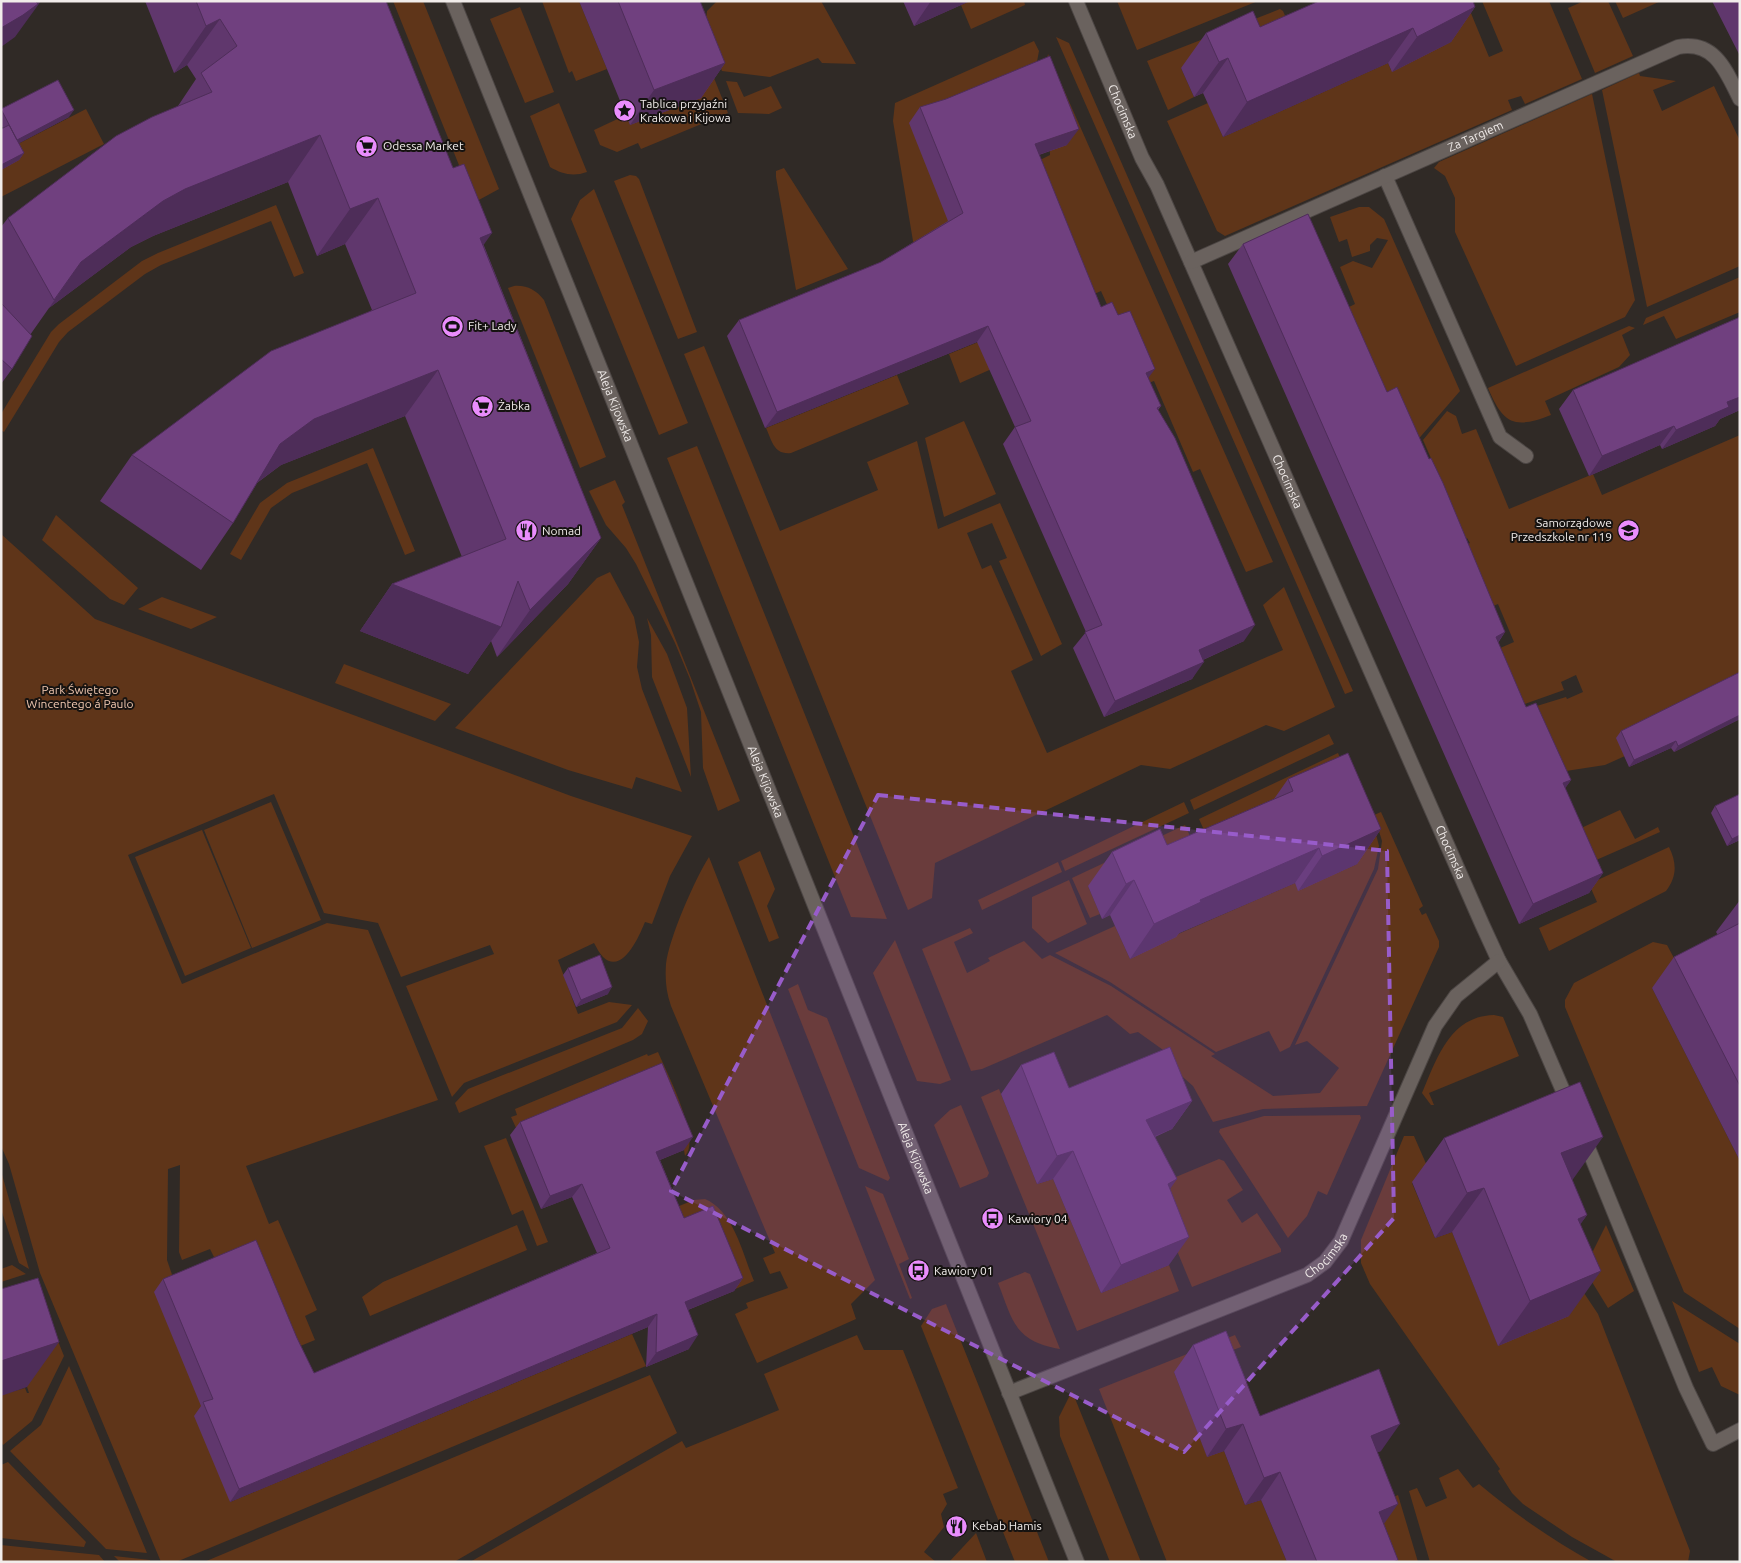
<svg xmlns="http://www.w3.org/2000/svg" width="1741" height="1563" viewBox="0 0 1741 1563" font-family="Ubuntu,sans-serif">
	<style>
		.green { fill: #5f3519 }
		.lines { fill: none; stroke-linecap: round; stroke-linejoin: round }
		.minor-casing { stroke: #4c4644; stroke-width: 16 }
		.tertiary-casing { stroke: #4c4644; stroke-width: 16 }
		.minor { stroke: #6a625e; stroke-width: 14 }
		.tertiary { stroke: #6a625e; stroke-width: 14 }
		.wall { fill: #60376d }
		.shaded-wall { fill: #4e2d59 }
		.building { fill: #70407f; stroke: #4e2d59 }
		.marked { fill: #985cca; fill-opacity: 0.2; stroke: #985cca; stroke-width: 4; stroke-dasharray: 10 6; stroke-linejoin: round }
		.labels { text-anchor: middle; stroke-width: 4; stroke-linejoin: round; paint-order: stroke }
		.poi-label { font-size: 12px; fill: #f1ecea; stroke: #161311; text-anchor: start }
		.street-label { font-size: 12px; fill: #f1ecea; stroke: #161311 }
		.park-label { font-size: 12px; fill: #f1c8b0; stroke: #161311 }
	</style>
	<rect width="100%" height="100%" fill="#302a26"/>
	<path class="green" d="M393 1H423L499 189 477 201 473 200Z
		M542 1H579L607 69 576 81 572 71 569 73Z
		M717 1H821L856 64 822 63 818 58 770 77 722 71 705 29 707 11Z
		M970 1H1024L1025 5 971 29 961 5Z
		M1117 1H1258L1137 50Z
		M1482 1H1549L1582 79 1525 104 1521 96 1508 100 1512 110 1225 236 1217 231 1167 121 1208 103 1223 137 1388 63 1391 70 1451 42 1468 6 1489 57 1503 51Z
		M1584 1H1608L1633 56 1595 73 1568 8Z
		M1615 1H1661L1623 18Z
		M520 7 554 92 525 103 490 19Z
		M1280 9 1283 11 1294 36 1181 68 1194 97 1168 110 1147 61Z
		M1056 37 1069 43 1353 691 1345 694Z
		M1034 41 1039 51 1035 72 987 230 916 259 893 121 895 103Z
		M702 48 728 113 641 149 638 143 617 152 600 145 594 130 626 115Z
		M1048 54 1273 562 1246 572 1200 469 1193 472 1154 381 1143 385 1101 291 1081 300 1028 166 1050 155 1046 68Z
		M1639 73 1640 76 1676 81 1653 90 1662 111 1714 86 1740 141V266L1647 307 1602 90Z
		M726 81 737 82 744 97 771 86 782 108 769 114 738 113Z
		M1592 94 1635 300 1625 317 1516 366 1455 232V198L1445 176 1434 168 1439 162Z
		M559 103 587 172C573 177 562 174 550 167L530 116Z
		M86 109 104 144 1 197V170L12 147Z
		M784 168 848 269 796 290 776 177V171Z
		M630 175 636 176 639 179 697 332 678 339 614 181Z
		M594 189 688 423 659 435 571 219 580 200Z
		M276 205 304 273 294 277 271 221 161 265 145 274 68 332 59 342 4 432 1 430V414L51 332 59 324 142 261 158 253Z
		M1359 207H1369L1384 219 1460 391 1415 443 1407 446 1345 309 1355 304 1340 267 1353 261 1372 268 1388 240 1377 238 1370 245V251L1352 257 1347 239 1339 242 1330 217Z
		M1740 277V312L1676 339 1664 316 1643 325 1646 318Z
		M514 286C527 285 536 290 544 300L606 457 580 468 508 288Z
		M1047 314 1057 340 960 383 949 354Z
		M1629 326 1635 328 1622 335 1630 355 1619 367 1545 401 1551 415C1513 430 1503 423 1488 388Z
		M704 346 780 531 878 490 867 462 917 441 938 529 1000 503 1062 644 1041 656 999 561 1007 558 992 523 967 533 982 569 991 565 1033 660 1011 671 1047 753 1283 650 1263 605 1284 587 1335 707 1284 731 1266 725 1170 769 1141 765 935 863 932 898 908 910 684 354Z
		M897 375 909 404 791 453C774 455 772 441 766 428Z
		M1447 411 1456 416 1462 434 1476 429 1509 509 1593 474 1602 495 1740 435V677L1617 737 1625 756 1605 765 1566 771 1527 709 1566 697 1567 699 1583 692 1576 675 1561 682 1564 690 1522 705 1491 652 1514 642 1498 604 1481 611 1464 546 1470 543 1467 538 1461 540 1451 504 1423 440Z
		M964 421 996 494 944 517 925 438Z
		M697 446 887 919 851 917 667 458Z
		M373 448 415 551 405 555 367 463 292 493 271 508 241 560 230 554 260 503 287 483Z
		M615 480 625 502 622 505 740 801 718 811 703 768 701 712 690 679 675 643 636 564 626 548 606 525 589 491Z
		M56 515 138 588 124 605 110 599 42 540Z
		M1 534 95 619 571 796 692 836 670 876 652 924 645 922C640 934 623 976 603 957 599 953 597 948 594 943L558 960 578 1014 609 1002 632 1005 617 1022 464 1083 452 1097 406 986 494 954 490 945 401 977 378 923 324 913 274 794 128 855 182 984 327 923 368 930 438 1100 246 1166 269 1224 278 1220 317 1310 305 1316 315 1340 288 1351 218 1265 210 1249 182 1260 179 1252 180 1165 168 1169 167 1260 211 1389 230 1502 632 1334 646 1366 176 1562H161L40 1273 9 1164 1 1146Z
		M610 572 634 617 639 642 637 667 642 689 682 792 636 777 632 789 568 770 455 728 597 578Z
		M162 597 217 617 191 629 138 609Z
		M647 618 667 654 687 708 691 777 652 677 651 635Z
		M344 664 451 704 435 721 335 683Z
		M1329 734 1334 744 1194 810 1190 800Z
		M1338 753 1363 809 1213 850 1199 819Z
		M271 802 321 920 252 948 204 830Z
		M1184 802 1189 813 1065 871 1061 861Z
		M1620 810 1635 839 1658 827 1660 832 1578 868 1564 836Z
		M1381 812 1423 906 1419 909 1422 915 1426 913 1439 941V947L1367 1106 1263 1109 1213 1122 1193 1086 1168 1064 1173 1057 1138 1032 1130 1034 1107 1015 982 1069 971 1071 922 949 970 928 973 933 954 942 967 973 990 961 988 958 1024 941 1042 959 1050 955 1111 986 1215 1054 1211 1056 1273 1096 1320 1093 1339 1068 1307 1041 1295 1045 1378 869 1382 841 1374 815Z
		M1372 818 1379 846 1374 869 1290 1047 1280 1052 1269 1031 1216 1052 1110 982 1055 953 1115 926 1130 959 1176 935 1295 883 1298 890 1301 889 1357 864Z
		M1185 825 1199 856 1088 886 1100 914 1090 918 1072 878Z
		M202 830 251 948 185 976 135 857Z
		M1669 847C1677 863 1677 877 1666 891L1549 951 1539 928 1597 902 1589 884Z
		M760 851 775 889 767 906 779 938 769 942 738 862Z
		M709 857 875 1280 851 1304 856 1319 757 1363 735 1314 748 1308 746 1303 788 1288 780 1271 770 1274 763 1258 775 1253 671 1006C666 992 665 979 666 964 669 938 695 879 709 857Z
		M1058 862 1062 872 982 910 978 900Z
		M1069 880 1087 924 1048 943 1032 928V897Z
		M895 940 951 1080 940 1084 917 1081 873 973Z
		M1653 942 1667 945 1682 973 1652 988 1740 1161V1329L1684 1292 1565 1007V1000L1574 983Z
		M798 984 808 1010 827 1018 890 1178 888 1181 859 1168 788 989Z
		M638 1008 648 1021 642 1034 633 1040 459 1113 455 1103 468 1089 622 1028Z
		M1494 1015 1503 1017 1519 1056 1429 1093 1434 1105H1431L1422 1093C1437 1058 1450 1016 1494 1015Z
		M658 1052C666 1071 702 1140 685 1156L684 1150 518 1132 511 1117 517 1115 515 1109 647 1054 648 1056Z
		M999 1089 1037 1184 1053 1179 1101 1293 1169 1265 1179 1291 1077 1331 981 1097Z
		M961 1105 989 1173 987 1177 960 1188 934 1125 950 1110Z
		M1360 1115 1361 1118 1327 1195 1318 1191 1307 1216 1288 1238 1219 1132 1220 1129 1264 1116Z
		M1404 1136H1414L1431 1175 1412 1183 1435 1238 1452 1232 1498 1345 1570 1272 1598 1314 1690 1551 1688 1562H1617L1572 1537 1523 1504 1512 1493 1498 1471 1500 1469 1370 1284 1361 1263V1240Z
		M506 1138 548 1242 537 1246 523 1210 512 1215 484 1146Z
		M1219 1159 1224 1161 1243 1190 1227 1200 1242 1223 1257 1213 1281 1249V1252L1192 1287 1168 1229 1171 1179Z
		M1 1171 29 1269 19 1263 1 1209Z
		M865 1186 883 1194 909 1259 899 1264 912 1298 910 1299Z
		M705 1199C734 1211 743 1255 754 1281L733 1290 645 1243 654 1216 694 1200Z
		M517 1225 527 1250 370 1316 362 1297 383 1282Z
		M1606 1225 1634 1291 1608 1308 1584 1269Z
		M12 1265 26 1274 1 1282V1269Z
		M1025 1272 1030 1274 1060 1349C1014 1341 1013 1321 998 1283Z
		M35 1284 64 1356 32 1421 3 1445 1 1441V1395L25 1388 27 1393H29L7 1323 1 1296Z
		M1672 1301 1740 1344V1395L1721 1386 1712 1367 1699 1372Z
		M946 1304 1049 1562H1015L921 1326 932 1309Z
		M857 1335 864 1350H903L958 1488 943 1494 947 1504 941 1514 944 1527 924 1552 936 1562H470L682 1441 686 1448 779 1410 764 1374Z
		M1235 1335 1241 1347 1174 1372 1207 1456 1224 1451 1245 1505 1261 1500 1287 1562H1167L1099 1389Z
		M69 1366 147 1553 106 1549 10 1451 41 1425Z
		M650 1375 677 1433 454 1562H204Z
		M1072 1391 1141 1562H1110L1060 1436 1059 1417Z
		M8 1462 86 1542 84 1547 1 1538V1465Z
		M1458 1469 1473 1488 1479 1484C1515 1514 1552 1540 1592 1562H1430L1409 1491 1417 1488 1426 1507 1447 1498 1439 1478Z
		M1398 1495 1418 1562H1369L1374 1506Z
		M976 1533 987 1562H949Z
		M1 1545 99 1555 105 1562H1Z
		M114 1556 150 1560V1562H120Z"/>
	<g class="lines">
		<defs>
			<g id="minor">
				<path id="s1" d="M1076 1 1142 158 1157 185 1482 924 1499 961 1530 1014 1570 1107"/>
				<path d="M1385 176 1500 437 1526 456"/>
				<path id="s2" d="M1191 262 1678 47C1715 40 1726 71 1740 99"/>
				<path d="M1584 1138 1686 1388 1713 1444 1740 1430"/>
				<path id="s3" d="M1009 1393 1307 1275 1325 1262 1341 1241 1435 1026 1456 996 1499 961"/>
			</g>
			<g id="tertiary">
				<path id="s4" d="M453 1C662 521 869 1042 1077 1562"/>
			</g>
		</defs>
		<use href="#minor" class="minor-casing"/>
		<use href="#tertiary" class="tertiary-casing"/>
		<use href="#minor" class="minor"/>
		<use href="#tertiary" class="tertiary"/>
	</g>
	<path class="wall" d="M145 1H386L601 538 568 584 497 657 491 641 468 674 360 631 392 584 462 557 405 416 281 465 257 483 233 523 201 570 100 501 132 455 372 310 345 244 317 256 288 182 153 236 131 247 49 308 30 335 12 369 1 384V227L8 218 178 106 196 79 187 65 174 73Z
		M579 1H700L725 63 701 98 630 125Z
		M903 1H970L914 26Z
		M1712 1H1740V56Z
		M1475 7 1451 42 1392 72 1388 63 1223 137 1203 93 1194 97 1181 68 1206 33Z
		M920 107 1067 145 1039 155 1101 307 1148 378 1161 406 1158 410 1244 641 1203 660 1192 679 1104 717 1073 648 1086 632 1003 444 1015 427 977 342 765 428 727 336 739 320 881 262 948 221 909 123Z
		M1 109 69 117 19 143 24 153 19 160 1 170V129L3 128 1 125Z
		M1243 244 1387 392 1505 632 1498 643 1526 707 1571 780 1565 788 1603 873 1589 893 1519 924 1228 264Z
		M1740 317V410L1720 419 1715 426 1662 449 1660 445 1589 476 1559 409 1573 390Z
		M1740 672V719L1674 752 1671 748 1629 767 1616 738 1621 731Z
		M1288 779 1381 829 1357 864 1298 891 1295 883 1179 933 1176 937 1130 959 1110 915 1102 919 1088 886 1112 852 1167 845 1274 799Z
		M1715 806 1740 840 1727 846 1711 813Z
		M1740 900V1161L1652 988 1674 957 1718 935 1716 932Z
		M568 968 608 994 576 1007 563 975Z
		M1021 1065 1069 1088 1192 1101 1172 1129 1155 1137 1170 1189 1169 1265 1101 1293 1053 1179 1037 1184 1001 1094Z
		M520 1122 684 1150 660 1160 684 1218 743 1278 734 1291 688 1310 689 1349 646 1367 648 1327 230 1502 194 1416 201 1406 154 1292 163 1279 297 1338 314 1373 597 1253 572 1197 541 1209 510 1135Z
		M1444 1138 1572 1180 1587 1215 1580 1224 1569 1316 1498 1346 1452 1232 1435 1238 1412 1182Z
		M1193 1345 1260 1416 1381 1451 1377 1452 1384 1524 1398 1560 1397 1562H1287L1261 1500 1245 1505 1224 1451 1207 1457 1174 1372Z"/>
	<path class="shaded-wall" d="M37 1H41L15 37 1 47V28Z
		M931 1H970L914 26Z
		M1475 7 1451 42 1392 72 1417 37Z
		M220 19 187 65 174 73 206 26Z
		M1413 28 1388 63 1223 137 1247 102Z
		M1228 58 1203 93 1194 97 1219 62Z
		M725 63 701 98 630 125 654 90Z
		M74 110 69 117 12 147 17 140Z
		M1079 129 1067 145 1023 160 1035 144Z
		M320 135 288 182 153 236 131 247 49 308 81 262 163 201 185 189Z
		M24 153 19 160 1 170V165Z
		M378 198 345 244 317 256 350 209Z
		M492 233 459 280 480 238Z
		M988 326 977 342 765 428 777 412Z
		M1155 369 1143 385 1146 373Z
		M438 370 405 416 281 465 247 490 280 444 314 419Z
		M1740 397V410L1720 419 1715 426 1662 449 1676 430 1727 402Z
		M1674 426 1660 445 1589 476 1602 456Z
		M601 538 568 584 497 657 530 610Z
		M392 584 501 627 468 674 360 631Z
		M1255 625 1244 641 1187 667 1199 650Z
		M1505 632 1491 652 1496 637Z
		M1204 662 1192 679 1104 717 1115 701Z
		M1740 715V719L1674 752 1678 746Z
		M1676 741 1671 748 1629 767 1634 760Z
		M1571 780 1557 800 1563 783Z
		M1381 829 1357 864 1298 891 1322 856Z
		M1740 835V840L1727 846 1732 839Z
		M1319 848 1295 883 1179 933 1176 937 1130 959 1154 924 1200 900Z
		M1603 873 1589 893 1519 924 1533 904Z
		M1134 880 1110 915 1102 919 1126 884Z
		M612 987 608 994 576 1007 581 1000Z
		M1192 1101 1172 1129 1126 1148 1146 1120Z
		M693 1137 684 1150 647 1165 656 1152Z
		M1603 1137 1571 1182 1561 1153Z
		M1073 1151 1053 1179 1037 1184 1057 1156Z
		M1177 1179 1157 1208 1168 1184Z
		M582 1184 572 1197 541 1209 550 1196Z
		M1484 1188 1452 1232 1435 1238 1467 1193Z
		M1587 1215 1555 1260 1578 1219Z
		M1189 1237 1169 1265 1101 1293 1121 1265Z
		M1601 1271 1569 1316 1498 1346 1530 1301Z
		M743 1278 734 1291 675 1315 685 1302Z
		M657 1314 648 1327 230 1502 239 1489Z
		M698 1335 689 1349 646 1367 656 1353Z
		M59 1342 27 1387 1 1396V1361Z
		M1243 1424 1224 1451 1207 1457 1226 1429Z
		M1400 1424 1381 1451 1352 1463 1371 1436Z
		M1280 1472 1261 1500 1245 1505 1264 1478Z
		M1398 1504 1379 1531V1512Z"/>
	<path class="building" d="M1 1H37L36 2 38 4 23 15 1 28Z
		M196 1H386L453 168 464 164 492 233 480 238 601 538 530 610 518 581 501 627 392 584 506 539 438 370 314 419 280 444 233 523 132 455 271 351 416 293 378 198 350 209 320 135 185 189 163 201 81 262 54 300 8 218 116 136 152 117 212 92 201 73 237 46 220 19 206 26Z
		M618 1H700L725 63 654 90Z
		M1319 1H1473L1475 7 1417 37 1413 28 1247 102 1228 58 1219 62 1206 33 1253 11 1260 27Z
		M1050 56 1079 129 1035 144 1101 307 1112 302 1118 315 1130 311 1155 369 1146 373 1161 406 1157 408 1175 438 1255 625 1199 650 1204 662 1115 701 1085 632 1102 625 1015 427 1031 421 988 326 777 412 739 320 881 262 963 213 920 107 946 99Z
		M58 80 74 110 17 140 1 109Z
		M9 125 24 153 1 165V129Z
		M1308 214 1387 392 1397 387 1429 459 1431 458 1443 483 1505 632 1496 637 1526 707 1536 703 1571 780 1563 783 1603 873 1533 904 1243 244Z
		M1 303 32 336 12 369 1 359Z
		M1740 317V397L1727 402 1729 407 1676 430 1674 426 1602 456 1573 390Z
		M1740 672V715L1678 746 1676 741 1634 760 1621 731Z
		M1348 753 1381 829 1322 856 1319 848 1200 900 1201 902 1154 924 1134 880 1126 884 1112 852 1160 829 1167 845 1293 791 1288 779Z
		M1740 794V835L1732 839 1715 806Z
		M1740 923V1086L1674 957Z
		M600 955 612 987 581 1000 568 968Z
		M1170 1047 1192 1101 1146 1120 1177 1179 1168 1184 1189 1237 1121 1265 1073 1151 1057 1156 1021 1065 1054 1052 1069 1088Z
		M662 1063 693 1137 656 1152 684 1218 713 1206 743 1278 685 1302 698 1335 656 1353 657 1314 239 1489 203 1402 213 1399 163 1279 256 1240 297 1338 314 1373 610 1248 582 1184 550 1196 520 1122Z
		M1580 1082 1603 1137 1561 1153 1587 1215 1578 1219 1601 1271 1530 1301 1484 1188 1467 1193 1444 1138Z
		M38 1278 59 1342 1 1361V1289Z
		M1226 1331 1260 1416 1379 1369 1400 1424 1371 1436 1398 1504 1379 1512 1398 1560 1393 1562H1317L1280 1472 1264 1478 1243 1424 1226 1429 1193 1345Z"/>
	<path class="marked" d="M878 795 1387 851 1394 1218 1184 1452 671 1191Z"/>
	<defs>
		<symbol id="sight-disc" viewBox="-11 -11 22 22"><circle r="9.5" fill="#ea8dfd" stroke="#161311"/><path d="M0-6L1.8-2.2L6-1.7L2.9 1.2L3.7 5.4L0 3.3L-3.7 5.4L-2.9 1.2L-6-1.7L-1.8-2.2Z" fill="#111"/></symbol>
		<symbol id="supermarket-disc" viewBox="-11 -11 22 22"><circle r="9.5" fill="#ea8dfd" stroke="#161311"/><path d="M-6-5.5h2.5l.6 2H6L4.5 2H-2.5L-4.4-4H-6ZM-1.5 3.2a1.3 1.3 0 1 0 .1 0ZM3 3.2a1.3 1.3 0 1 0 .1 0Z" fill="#111"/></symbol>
		<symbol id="stadium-disc" viewBox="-11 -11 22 22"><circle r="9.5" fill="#ea8dfd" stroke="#161311"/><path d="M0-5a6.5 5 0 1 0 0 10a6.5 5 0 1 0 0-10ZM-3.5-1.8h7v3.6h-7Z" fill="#111"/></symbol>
		<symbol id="school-disc" viewBox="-11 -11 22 22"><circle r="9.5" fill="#ea8dfd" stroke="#161311"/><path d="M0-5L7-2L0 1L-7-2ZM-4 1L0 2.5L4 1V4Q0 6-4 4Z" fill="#111"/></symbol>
		<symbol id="restaurant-disc" viewBox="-11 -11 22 22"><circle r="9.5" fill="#ea8dfd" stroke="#161311"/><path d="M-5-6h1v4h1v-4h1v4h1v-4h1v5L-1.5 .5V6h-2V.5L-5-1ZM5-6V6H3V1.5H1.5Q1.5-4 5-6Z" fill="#111"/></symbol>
		<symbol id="bus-disc" viewBox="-11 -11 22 22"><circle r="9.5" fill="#ea8dfd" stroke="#161311"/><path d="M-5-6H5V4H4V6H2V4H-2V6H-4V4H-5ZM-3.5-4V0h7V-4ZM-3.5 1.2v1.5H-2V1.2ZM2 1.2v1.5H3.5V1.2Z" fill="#111"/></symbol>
	</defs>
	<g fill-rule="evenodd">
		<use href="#sight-disc" x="612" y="98" width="25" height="25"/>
		<use href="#supermarket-disc" x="354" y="134" width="25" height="25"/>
		<use href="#stadium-disc" x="440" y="314" width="25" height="25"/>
		<use href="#supermarket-disc" x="470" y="394" width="25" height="25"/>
		<use href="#school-disc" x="1616" y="518" width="25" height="25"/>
		<use href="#restaurant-disc" x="514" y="518" width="25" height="25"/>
		<use href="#bus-disc" x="980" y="1206" width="25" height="25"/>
		<use href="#bus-disc" x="906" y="1258" width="25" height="25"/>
		<use href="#restaurant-disc" x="944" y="1514" width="25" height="25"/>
	</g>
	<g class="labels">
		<g class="poi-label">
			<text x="640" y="108">Tablica przyjaźni<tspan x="640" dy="14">Krakowa i Kijowa</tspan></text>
			<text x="383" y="150">Odessa Market</text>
			<text x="468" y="330">Fit+ Lady</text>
			<text x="498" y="410">Żabka</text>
			<text x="1612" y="527" text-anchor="end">Samorządowe<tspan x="1612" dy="14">Przedszkole nr 119</tspan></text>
			<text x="542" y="535">Nomad</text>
			<text x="1008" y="1223">Kawiory 04</text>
			<text x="934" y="1275">Kawiory 01</text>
			<text x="972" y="1530">Kebab Hamis</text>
		</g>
		<g class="street-label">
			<text dy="4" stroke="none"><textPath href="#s1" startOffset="120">Chocimska</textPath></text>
			<text dy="4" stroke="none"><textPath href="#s2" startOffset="311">Za Targiem</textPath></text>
			<text dy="4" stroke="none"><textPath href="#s4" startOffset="436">Aleja Kijowska</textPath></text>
			<text dy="4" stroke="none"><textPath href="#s1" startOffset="525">Chocimska</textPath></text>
			<text dy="4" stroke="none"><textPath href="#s4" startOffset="841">Aleja Kijowska</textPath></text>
			<text dy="4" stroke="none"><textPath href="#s1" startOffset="930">Chocimska</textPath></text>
			<text dy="4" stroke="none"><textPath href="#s4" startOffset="1246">Aleja Kijowska</textPath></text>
			<text dy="4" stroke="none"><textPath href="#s3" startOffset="348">Chocimska</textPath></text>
		</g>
		<g class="park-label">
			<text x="80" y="694">Park Świętego<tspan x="80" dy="14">Wincentego á Paulo</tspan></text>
		</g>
	</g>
	<rect width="1741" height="1563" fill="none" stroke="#f1ecea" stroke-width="5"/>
</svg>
